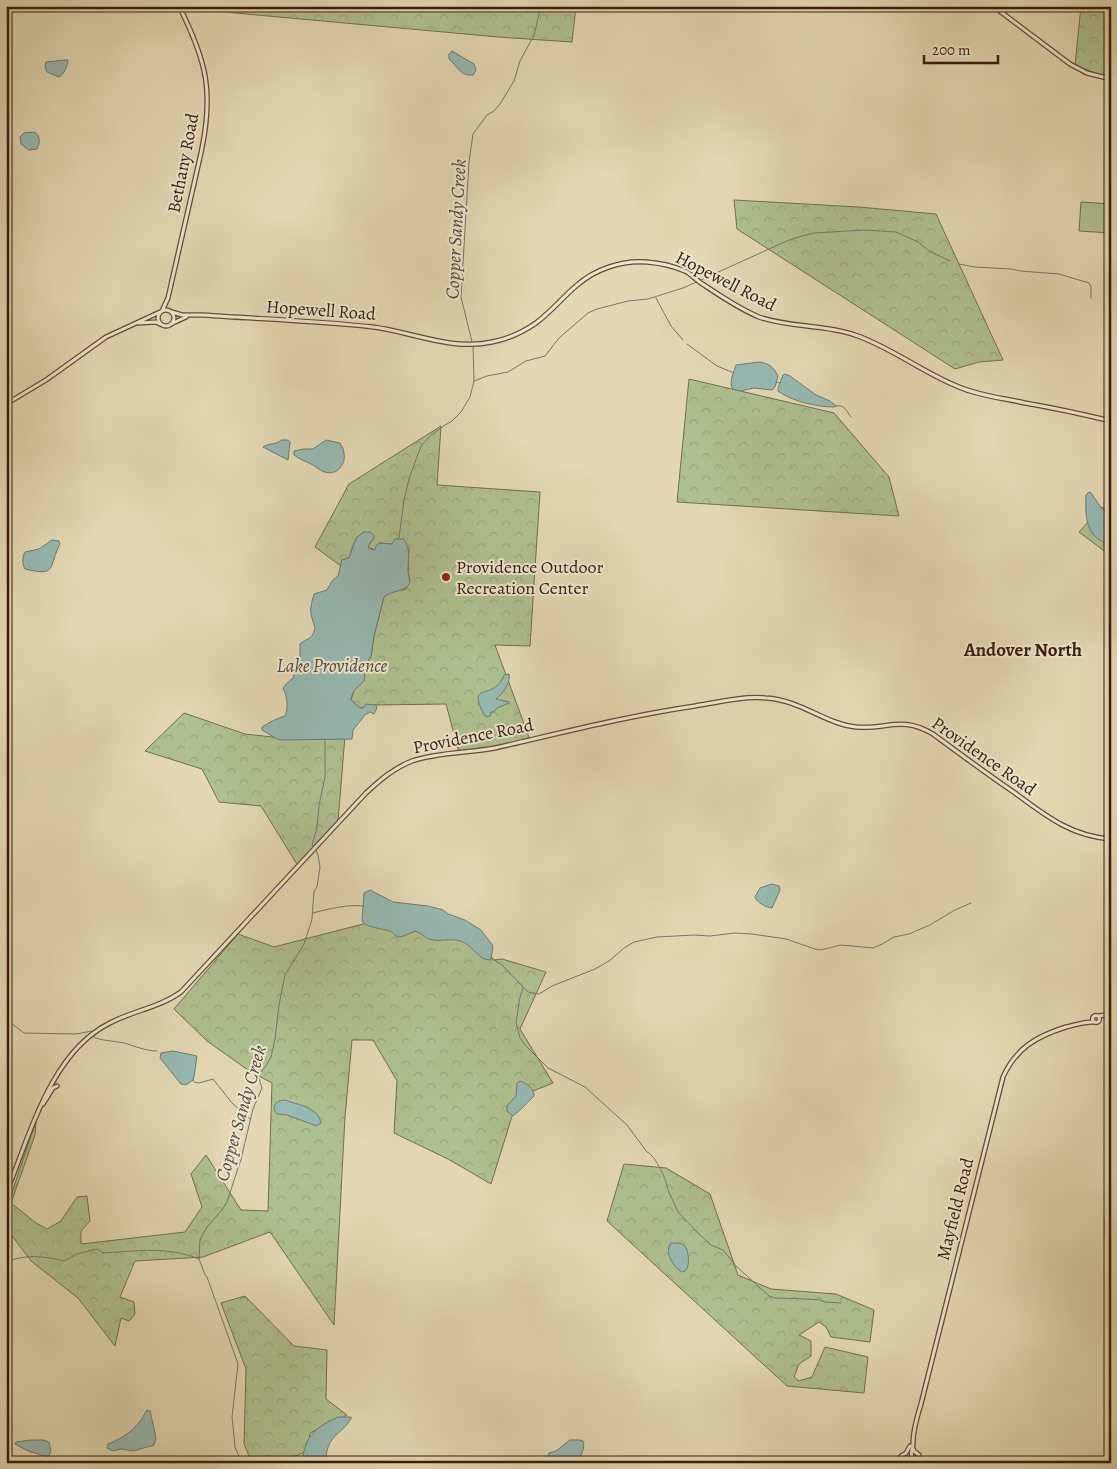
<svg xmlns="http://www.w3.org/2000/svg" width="1117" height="1469" viewBox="0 0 1117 1469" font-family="Alegreya,serif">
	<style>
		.grass { fill: #afc090; stroke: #746e4e }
		.forest { fill: url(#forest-crowns); stroke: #746e4e }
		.water { fill: #96b9b3; stroke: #717a71 }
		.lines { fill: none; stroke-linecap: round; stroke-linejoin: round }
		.stream { stroke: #717a71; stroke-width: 1 }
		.tertiary-casing { stroke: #644a36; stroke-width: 5.5 }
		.tertiary { stroke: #ede6ce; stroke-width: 3 }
		.poi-dot { fill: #8f2418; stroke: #ede6ce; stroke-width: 2 }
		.labels { text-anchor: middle; stroke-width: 4; stroke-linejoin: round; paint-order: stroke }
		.street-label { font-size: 18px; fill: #391b0d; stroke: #ede6ce }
		.poi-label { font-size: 18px; fill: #391b0d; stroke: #ede6ce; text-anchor: start }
		.water-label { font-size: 19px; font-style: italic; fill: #554a3f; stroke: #ede6ce }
		.neighbourhood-label { font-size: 19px; font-weight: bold; fill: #391b0d; stroke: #ede6ce }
	</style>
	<defs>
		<pattern id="forest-crowns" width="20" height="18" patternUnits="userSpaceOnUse" patternTransform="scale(1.25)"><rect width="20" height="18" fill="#afc090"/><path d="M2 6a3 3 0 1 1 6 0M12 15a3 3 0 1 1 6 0" fill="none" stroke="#97a47b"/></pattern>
	</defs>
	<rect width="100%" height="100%" fill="#e3d8b3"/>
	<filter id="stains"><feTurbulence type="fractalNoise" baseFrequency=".004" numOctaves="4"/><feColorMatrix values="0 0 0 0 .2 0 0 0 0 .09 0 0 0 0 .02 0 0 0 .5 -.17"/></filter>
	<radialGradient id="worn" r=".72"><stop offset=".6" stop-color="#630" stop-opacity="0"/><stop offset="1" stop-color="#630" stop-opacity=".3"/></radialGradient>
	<path class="grass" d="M1081 202 1111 204V233L1079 231Z"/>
	<path class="forest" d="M180 6H576L572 42 498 37 180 8Z
		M1081 6H1111V76L1097 74 1075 65Z
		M734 200 859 207 936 214 1003 360 979 362 955 369 737 229Z
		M689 379 834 413 889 477 899 516 677 502Z
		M441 426 437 485 540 492 530 646 495 645 530 740 459 753 446 704 373 705 360 708 351 700 355 688 364 681 366 664 371 656 374 636 384 597 388 593 406 589 410 580 408 571 409 548 392 544 379 543 375 550 368 547 370 543 373 540 364 532C355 537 352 548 349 558L342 560 341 566 315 547 349 484Z
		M1102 507 1111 512V556L1079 532Z
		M184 713 245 734 282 738 318 739 345 736 338 821 298 866 261 806 219 802 202 769 145 751Z
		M367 923 406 933 417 931 481 945 494 960 502 959 546 972 520 1029 553 1083 518 1097 491 1184 448 1159 394 1133 397 1081 373 1040H352L345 1117 334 1325 270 1232 203 1257 135 1261 120 1297 134 1302 135 1314 129 1321 121 1318 115 1346 78 1298 31 1261 7 1229 6 1210 36 1121 35 1135 11 1203 36 1223 47 1229 61 1221 77 1197 87 1196 90 1221 81 1231V1244L185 1232 202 1207 191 1174 206 1155 241 1210 268 1211 272 1083 248 1070 207 1041 174 1009 238 934 274 947Z
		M624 1164 666 1168 710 1194 738 1275 771 1289 836 1294 874 1310 870 1342 831 1337 826 1327 819 1322 799 1335 811 1341V1356L799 1364 794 1377 799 1381 812 1377 825 1347 868 1357 864 1393 787 1386 607 1221Z
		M245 1296 294 1346 327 1350 326 1399 347 1415 310 1433 308 1454 303 1453 278 1463H252L244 1444 246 1369 221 1303Z"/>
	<path class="water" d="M452 51 474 64 476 70 473 75C461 77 457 66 449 59V54Z
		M65 60H68C68 66 64 74 59 77L47 72 45 67 46 62Z
		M34 132C41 135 40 143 37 149L29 150 21 144 20 137 24 133Z
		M759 362C768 363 774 367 778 376L775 387 772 390 754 388 740 391 733 389C728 383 734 372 736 365Z
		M785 374 790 376 816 395 830 401 836 406 834 407C817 407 791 401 778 391V388L783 375Z
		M281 440H288L290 442 288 460 263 447C268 443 277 445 281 440Z
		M326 440 340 443C342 446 344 450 344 454 346 464 337 476 325 472 320 471 316 466 311 464 305 461 299 459 294 455V451L303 449H313Z
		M1089 492 1091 493 1102 509 1111 514V543L1109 544C1085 537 1085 515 1086 495Z
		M364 532H370L374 535V538L370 543 368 547 370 549 375 550 376 546 379 543 392 544 395 539H404C411 552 408 557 408 571 408 575 410 579 410 583 405 592 392 590 384 597L374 636 371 656 366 664 364 681C357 688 352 690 351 700L360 708H363L366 704 376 705 377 708 374 714 370 712 365 715 353 730 352 739 282 740 277 739 262 730V727C268 723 278 718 285 716 289 707 287 696 283 688L286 684 293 678 300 658V644C309 636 311 642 315 628 310 611 309 612 314 594L327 590 332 581 338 576 342 560 349 558 356 538Z
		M52 540 59 541 60 544C48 567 58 577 25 569 22 564 22 557 25 552L39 549Z
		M509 674C511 683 503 693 496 699L509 702V703L497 708 494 712H491L490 716 487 717 484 715C466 679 494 703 504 675Z
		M772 884 779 886 780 890 772 908C766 907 757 903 755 897L760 888Z
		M370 890 393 902 428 906 443 910 448 914 465 920 481 930 493 946 491 959 490 960C479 960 474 948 465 943 453 936 440 943 429 939 424 937 421 933 415 931 410 933 405 936 400 937 395 937 394 933 390 931 382 929 369 927 363 923L362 919 364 893Z
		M173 1051 197 1056 194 1077 193 1080 186 1085 181 1084 160 1058 161 1053Z
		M521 1081C527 1084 534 1088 534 1096L521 1109 513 1116 507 1111V1106L516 1096 517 1083Z
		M285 1100C298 1105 318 1107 321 1123L316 1126 314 1125 287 1115 277 1114 274 1110C274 1103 278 1100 285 1100Z
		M671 1243C675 1243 681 1243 684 1245 689 1249 690 1266 686 1270 685 1271 683 1272 682 1272 673 1267 664 1252 671 1243Z
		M148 1410 150 1411 156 1438 154 1445 133 1451 121 1449 113 1451 107 1448 108 1444C124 1438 139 1427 146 1411Z
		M338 1417H351V1419C341 1435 329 1434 326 1456L331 1463H302C305 1435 315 1428 338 1417Z
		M31 1440H43L49 1442 51 1452 48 1457 28 1451 15 1444 16 1442Z
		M570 1440H579L583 1441C586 1449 579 1455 580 1463H546L549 1453 556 1451Z"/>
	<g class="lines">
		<path class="stream" d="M959 264 975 267 1011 269 1020 271 1059 274 1089 283 1091 287V298
			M656 298 671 326 683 340
			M687 344 717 366 734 373
			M474 381 487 376 508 372 526 361 545 356 559 338 588 313 597 309 628 301 648 299 683 288 789 240 802 236 814 233 865 230 896 232 918 242 929 251 950 261
			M776 382 780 383
			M836 406C845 404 846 411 851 417
			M399 538 404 500 409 479 421 446 430 436 445 425 452 421 461 412 470 397 474 381 473 346 461 297 469 162 473 134 487 115 494 111 500 104 514 81 520 61 534 35 541 6
			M313 846 312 845 317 828 319 805 325 777V739
			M313 913C327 909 350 904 364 906
			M491 958 501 964 528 992 539 994 552 986 595 969 609 961 624 948 634 942 657 937 694 935 710 936 735 933 752 934 786 939 815 949 821 950 841 945 873 948 882 944 894 937 909 934 930 925 953 911 971 903
			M523 988 520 997 516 1023 520 1038 525 1045 548 1068 585 1087 627 1125 647 1152C656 1156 667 1181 668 1190L678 1212 699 1234 711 1245 723 1250 736 1266 769 1296 775 1298 806 1299 820 1300 825 1302 841 1303
			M7 1020 24 1033 76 1034 92 1031
			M94 1036 95 1038C105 1041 115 1041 124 1043 135 1046 145 1051 157 1051
			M193 1080 194 1082 199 1083 213 1079 232 1103 250 1119
			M1110 1148 1111 1149
			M1111 1188C1106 1210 1099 1234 1111 1254
			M6 1262C25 1254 44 1256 64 1261L77 1254 97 1249 103 1253C136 1251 168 1246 199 1259
			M242 1463 235 1447 232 1417 238 1364 207 1277 205 1275 199 1259 200 1240 207 1227 222 1210 227 1202 241 1159 253 1109 262 1088 259 1078 260 1073 266 1066 271 1057 275 1039 279 1005 285 975 304 944 312 919 314 891 317 887 320 867 318 855 316 850"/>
		<defs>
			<path id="tertiary" d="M993 6 1070 64 1087 73 1111 79
				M158 318a8 8 0 1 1 16 0a8 8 0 1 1-16 0Z
				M162 311 168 298 201 153C214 92 207 62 179 6
				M172 312 182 315H203C259 319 316 321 373 327 412 332 452 351 492 342 508 339 523 332 536 323 551 312 562 298 576 286 595 269 622 260 647 262 660 263 673 266 685 271 691 274 695 279 701 283 719 295 739 309 759 317 790 328 824 324 855 335 891 347 923 373 959 387 980 396 1003 398 1025 403 1054 408 1082 414 1111 421
				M139 323 156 322 160 324
				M173 323 186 317
				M6 404 46 380 106 337 160 312
				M1092.5 1019a3.5 3.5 0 1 1 7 0a3.5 3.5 0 1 1-7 0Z
				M1099 1016 1111 1014
				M43 1104 53 1088 57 1086
				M6 1198 9 1186C31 1131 52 1053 108 1024 131 1011 159 1008 181 992L366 793C380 780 394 768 412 761 438 752 468 753 495 748 561 733 627 716 695 706 718 702 743 696 766 698 801 700 825 724 856 727 887 730 901 715 933 734 960 754 987 774 1015 793 1046 816 1071 836 1111 839
				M913 1448 914 1451 919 1455
				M147 1463 156 1461 174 1463
				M902 1463 901 1460V1456L906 1453 910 1446
				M910 1463 912 1458C910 1453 913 1449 913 1443 913 1430 917 1417 921 1404L1003 1077C1016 1048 1037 1036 1066 1027 1075 1025 1084 1022 1093 1022"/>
		</defs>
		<use href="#tertiary" class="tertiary-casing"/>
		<use href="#tertiary" class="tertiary"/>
	</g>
	<circle class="poi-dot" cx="446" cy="577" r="5"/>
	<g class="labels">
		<g class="street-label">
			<text transform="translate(183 163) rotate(-79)" y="6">Bethany Road</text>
			<text transform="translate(726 281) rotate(27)" y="6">Hopewell Road</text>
			<text transform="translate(321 310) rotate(4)" y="6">Hopewell Road</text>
			<text transform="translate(473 736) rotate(-11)" y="6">Providence Road</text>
			<text transform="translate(984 756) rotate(35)" y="6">Providence Road</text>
			<text transform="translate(955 1209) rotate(-76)" y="6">Mayfield Road</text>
		</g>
		<g class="poi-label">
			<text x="456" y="573">Providence Outdoor<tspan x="456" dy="21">Recreation Center</tspan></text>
		</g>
		<g class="water-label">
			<text transform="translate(455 229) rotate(-87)" y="7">Copper Sandy Creek</text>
			<text x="332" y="672">Lake Providence</text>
			<text transform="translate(240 1113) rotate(-74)" y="7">Copper Sandy Creek</text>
		</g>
		<g class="neighbourhood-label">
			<text x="1023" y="656">Andover North</text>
		</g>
	</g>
	<rect width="1117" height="1469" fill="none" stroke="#e3d8b3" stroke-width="25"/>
	<rect x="8" y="8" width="1102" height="1454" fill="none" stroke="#391b0d" stroke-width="2.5"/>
	<rect x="12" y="12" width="1092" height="1444" fill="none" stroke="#391b0d"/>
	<path d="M924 55v8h74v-8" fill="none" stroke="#391b0d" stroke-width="2.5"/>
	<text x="932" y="55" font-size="15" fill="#391b0d" stroke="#ede6ce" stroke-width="4" paint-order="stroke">200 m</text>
	<rect width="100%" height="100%" filter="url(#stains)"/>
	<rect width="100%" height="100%" fill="url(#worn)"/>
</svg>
